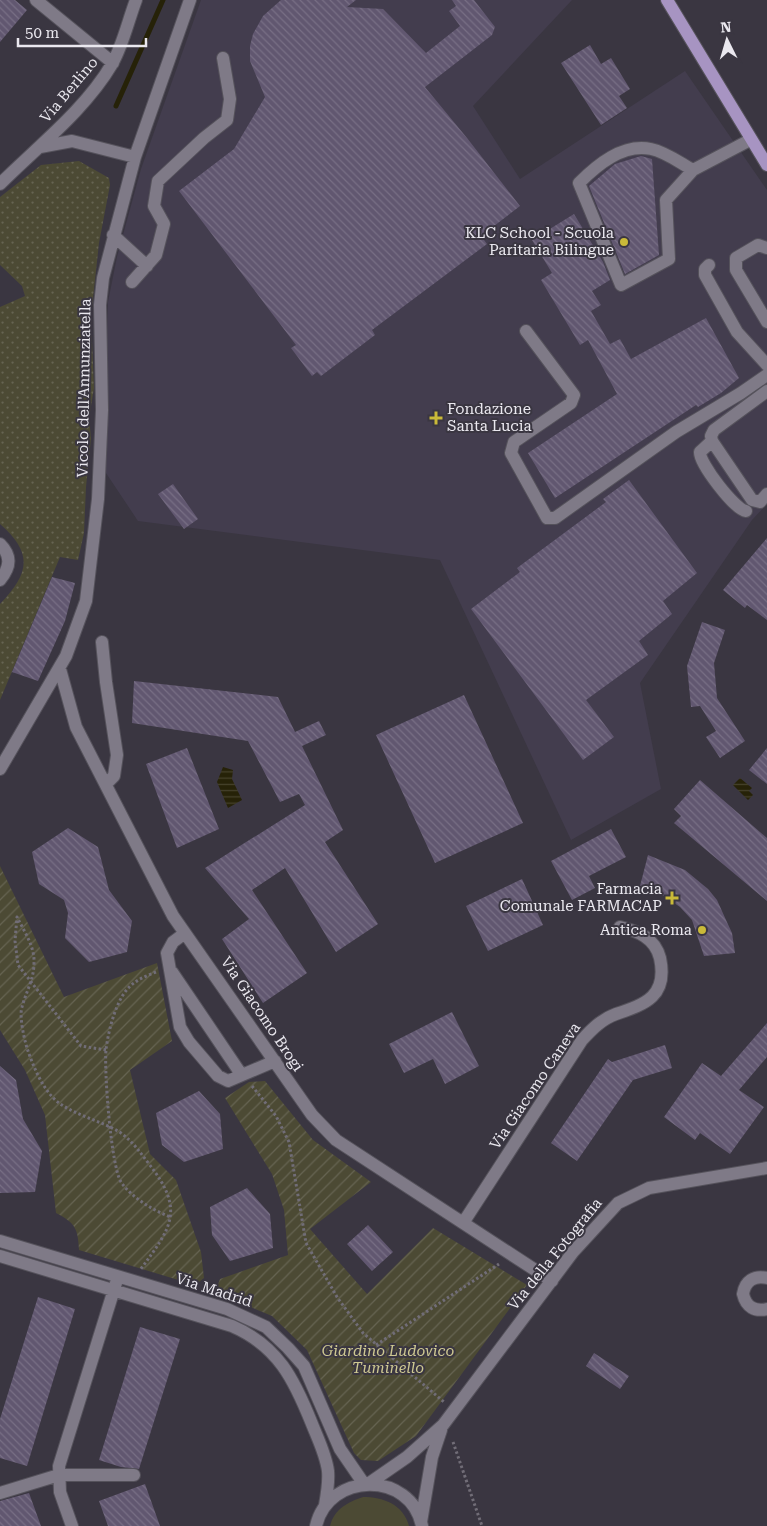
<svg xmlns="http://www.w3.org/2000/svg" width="767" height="1526" viewBox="0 0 767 1526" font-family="'Roboto Serif',serif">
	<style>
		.built { fill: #433d4e }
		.grass { fill: url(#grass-dots) }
		.park { fill: #4c4a34 }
		.garden { fill: url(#garden-furrows) }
		.water { fill: url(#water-rules) }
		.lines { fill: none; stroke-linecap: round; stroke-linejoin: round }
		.stream { stroke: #262208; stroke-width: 5 }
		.building { fill: url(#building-back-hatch) }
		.minor-casing { stroke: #55525b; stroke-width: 14 }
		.major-casing { stroke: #55525b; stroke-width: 14 }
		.path { stroke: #716d77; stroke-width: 3; stroke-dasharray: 2.5 2.5; stroke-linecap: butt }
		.minor { stroke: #7f7a87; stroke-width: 12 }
		.major { stroke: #a794c2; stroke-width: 12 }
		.poi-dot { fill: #caba39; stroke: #3a3641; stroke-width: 2 }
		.labels { text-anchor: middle; stroke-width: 4; stroke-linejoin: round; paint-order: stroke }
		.street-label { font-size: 15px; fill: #eae8ef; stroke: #3a3641 }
		.poi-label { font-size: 15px; fill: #eae8ef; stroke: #3a3641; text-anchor: end }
		.park-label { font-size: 15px; font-style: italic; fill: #cec892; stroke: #3a3641 }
	</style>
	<defs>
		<pattern id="grass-dots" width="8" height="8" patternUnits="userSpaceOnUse" patternTransform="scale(1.25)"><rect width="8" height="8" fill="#4c4a34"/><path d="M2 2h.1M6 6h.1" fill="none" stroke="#666452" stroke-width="1.8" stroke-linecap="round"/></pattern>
		<pattern id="garden-furrows" width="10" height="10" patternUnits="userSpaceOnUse" patternTransform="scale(1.25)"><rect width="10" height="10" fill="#4c4a34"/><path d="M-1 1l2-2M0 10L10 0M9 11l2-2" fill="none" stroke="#666452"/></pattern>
		<pattern id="water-rules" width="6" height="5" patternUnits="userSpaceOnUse" patternTransform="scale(1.25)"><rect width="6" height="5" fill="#262208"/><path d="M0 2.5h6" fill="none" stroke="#46422c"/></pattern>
		<pattern id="building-back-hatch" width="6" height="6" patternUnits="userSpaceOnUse" patternTransform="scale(1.25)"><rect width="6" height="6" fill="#615770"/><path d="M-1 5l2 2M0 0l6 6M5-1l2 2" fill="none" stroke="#786f85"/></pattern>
	</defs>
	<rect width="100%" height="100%" fill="#3a3641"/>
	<path class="built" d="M201 0H572L473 106 520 179 685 71 767 190V504L752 520 640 683 661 789 571 840 440 560 138 521 104 470 108 302 117 257 141 169Z"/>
	<path class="grass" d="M79 161 109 178 110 185 99 243 91 317 94 388 89 418 91 438 86 487 84 533 78 560 60 557 0 700V604C29 573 34 554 0 524V307L25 296 22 286 0 265V197L41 165Z"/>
	<path class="park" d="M363 1497C383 1497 403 1504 409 1526H330C334 1509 348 1502 363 1497Z"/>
	<path class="garden" d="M0 866 64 997 157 963 172 1041 130 1070 150 1154 176 1180 201 1252 204 1278 195 1285 79 1250C78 1228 75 1223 56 1213L45 1115 25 1070 0 1030Z
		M265 1081 313 1140 371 1182 310 1229 367 1294 433 1228 527 1285 416 1436 378 1461 361 1460 354 1453 307 1350 272 1316 220 1294 217 1287 220 1279 288 1255 284 1210 272 1174 225 1098 249 1082Z"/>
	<path class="water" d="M223 767 233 770 232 779 242 800 228 808 217 782Z
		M740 778 752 788 749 791 753 795 748 800 733 785Z"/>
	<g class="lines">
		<path class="stream" d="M116 106 163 0"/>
	</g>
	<path class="building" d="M0 0H15L27 10 0 42Z
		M281 0H356L347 7 383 9 426 53 460 26 449 11 456 6 452 0H474L495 27 492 35 425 87 467 138 520 206 481 236 487 244 372 330 375 335 321 376 317 372 312 376 291 348 296 345 179 191 234 149 265 97 250 61V46L253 34 263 16Z
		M590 45 601 64 611 58 630 89 619 96 627 108 601 125 561 63Z
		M641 156 652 159 659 255 625 274 589 186 615 164Z
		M574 214 603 262 610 280 592 291 601 305 591 311 610 344 620 339 631 359 706 318 739 378 721 393 698 407 696 405 555 498 528 453 617 394 588 340 580 345 541 280 552 273 532 240Z
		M629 480 697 573 663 601 672 614 639 641 648 655 586 700 614 737 583 760 471 609 520 572 517 568 606 502 603 499Z
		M173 484 198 519 184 529 158 494Z
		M767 538V620L747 605 745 608 723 590Z
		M52 577 75 583 65 621 38 681 12 672Z
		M702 622 725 630 714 663 717 698 745 741 720 758 706 737 716 731 700 706 691 707 687 666Z
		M134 681 278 697 295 732 319 721 326 735 302 746 343 830 325 842 378 924 336 952 285 868 252 890 307 973 263 1003 222 939 249 919 205 868 305 805 299 794 280 802 248 741 132 723Z
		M464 695 523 823 435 863 376 735Z
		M187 748 219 829 177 848 146 764Z
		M767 748V784L749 770Z
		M700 780 767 838V901L674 823 681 816 674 809Z
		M68 828 98 847 109 890 132 921 127 952 89 962 65 938 68 913 64 900 39 884 32 852Z
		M611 829 626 857 589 876 595 888 572 900 551 861Z
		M648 855 685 870 708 889 717 900 726 920 732 933 735 953 704 956 692 920 680 907 664 896 640 886Z
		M522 879 543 925 488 951 466 906Z
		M452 1012 479 1066 445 1084 433 1059 404 1073 389 1044Z
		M767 1023V1057L739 1090 764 1107 730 1154 700 1133 695 1140 664 1117 702 1063 721 1076Z
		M665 1045 672 1068 633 1080 577 1161 551 1143 608 1059 612 1062Z
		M0 1066 16 1080 23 1119 42 1151 35 1192 0 1193Z
		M199 1091 220 1114 223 1149 184 1162 162 1145 156 1113Z
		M247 1188 270 1214 273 1248 230 1261 212 1235 210 1207Z
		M368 1225 393 1252 372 1271 347 1244Z
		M38 1297 75 1309 27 1466 0 1458V1419Z
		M140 1327 180 1339 139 1469 121 1467 99 1460Z
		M594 1353 629 1376 620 1389 586 1366Z
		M145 1484 160 1526H108L99 1501Z
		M29 1493 41 1526H0V1501Z"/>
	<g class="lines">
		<defs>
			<path id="minor" d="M36 0 113 63
				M40 147 72 141 135 157
				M693 170 666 200 669 259 621 285 579 183C597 165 623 143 651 149 666 152 680 163 693 170L750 140
				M0 184C37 147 85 110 112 64 123 45 128 21 136 0
				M113 235 147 266
				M767 248 758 245 736 258V270L767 322
				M709 265 705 269V275L737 332 767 365
				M132 282 156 255 164 224 154 206 158 181 204 138 227 120 230 99 223 58
				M526 331 574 395 571 403 514 442 511 453 547 518H555L676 432 741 393 767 375
				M767 391 714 430 711 436 712 441 752 500 760 502 767 494
				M712 441 700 452C699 463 735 510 746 511
				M0 544C12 556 10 568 0 580
				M102 642 106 682 117 755 114 776 106 784
				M60 669 76 727 173 916 312 1115 336 1140 552 1281
				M0 769 66 656 86 601 98 499 102 410 100 305 103 278 135 157 190 0
				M185 933 173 942 167 953 180 1027 189 1042 218 1076 228 1081 275 1061
				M172 972 241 1074
				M463 1223 582 1040C592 1029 602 1019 616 1014 646 1004 668 996 660 958 655 938 638 931 620 927
				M0 1241 227 1309 266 1327 288 1348 304 1366 340 1449 364 1484
				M0 1256 232 1326C278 1346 294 1379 312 1424 318 1439 326 1455 328 1471 329 1482 327 1494 325 1505
				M767 1278C754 1275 745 1281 743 1294 746 1307 755 1312 767 1309
				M368 1484 407 1457 443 1425 573 1252 618 1203 649 1188 767 1168
				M0 1493 59 1475H134
				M421 1522 432 1457 441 1430
				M72 1526 60 1492 59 1466 116 1283
				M316 1526C328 1472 411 1470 422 1526"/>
			<path id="major" d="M667 0 767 165"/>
		</defs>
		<use href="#minor" class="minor-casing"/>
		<use href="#major" class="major-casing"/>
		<path class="path" d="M156 972C143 977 131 982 123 995 114 1009 108 1033 106 1050 104 1071 111 1166 121 1182 132 1198 153 1210 170 1217
			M106 1050 81 1046 18 965 15 941 17 917C24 931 35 947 34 963 34 979 26 992 22 1007 19 1016 24 1038 27 1048 33 1066 43 1091 59 1103 77 1116 102 1121 121 1133 133 1142 140 1152 149 1164 185 1210 172 1227 140 1270
			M252 1086 276 1116 289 1142 306 1243 337 1297 363 1333 444 1402
			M376 1345 499 1264
			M453 1442 482 1526"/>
		<use href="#minor" class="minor"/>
		<use href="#major" class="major"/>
	</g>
	<g class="poi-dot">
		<circle cx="624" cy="242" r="5"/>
		<path d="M433.5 410.5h5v5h5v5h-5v5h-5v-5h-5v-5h5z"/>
		<path d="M669.5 890.5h5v5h5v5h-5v5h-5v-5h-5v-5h5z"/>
		<circle cx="702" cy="930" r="5"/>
	</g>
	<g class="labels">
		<g class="street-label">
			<text transform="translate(69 90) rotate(-50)" y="5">Via Berlino</text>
			<text transform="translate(84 388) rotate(-89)" y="5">Vicolo dell'Annunziatella</text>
			<text transform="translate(262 1014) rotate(56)" y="5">Via Giacomo Brogi</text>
			<text transform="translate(535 1086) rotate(-56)" y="5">Via Giacomo Caneva</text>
			<text transform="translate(555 1254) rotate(-51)" y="5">Via della Fotografia</text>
			<text transform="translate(214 1290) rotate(18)" y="5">Via Madrid</text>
		</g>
		<g class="poi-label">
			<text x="614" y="238">KLC School - Scuola<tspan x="614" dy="17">Paritaria Bilingue</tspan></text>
			<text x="447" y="414" text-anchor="start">Fondazione<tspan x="447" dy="17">Santa Lucia</tspan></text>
			<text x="662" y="894">Farmacia<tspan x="662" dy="17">Comunale FARMACAP</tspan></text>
			<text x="692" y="935">Antica Roma</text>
		</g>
		<g class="park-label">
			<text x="388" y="1356">Giardino Ludovico<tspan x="388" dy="17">Tuminello</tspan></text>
		</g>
	</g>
	<g transform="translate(727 40) rotate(355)" stroke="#3a3641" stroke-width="4" paint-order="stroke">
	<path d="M0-4L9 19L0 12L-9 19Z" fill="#eae8ef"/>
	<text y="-8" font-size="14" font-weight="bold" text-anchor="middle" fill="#eae8ef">N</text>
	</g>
	<path d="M18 38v8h128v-8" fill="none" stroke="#eae8ef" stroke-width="2.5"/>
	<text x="25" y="38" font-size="15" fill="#eae8ef" stroke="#3a3641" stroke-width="4" paint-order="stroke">50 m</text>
</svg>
